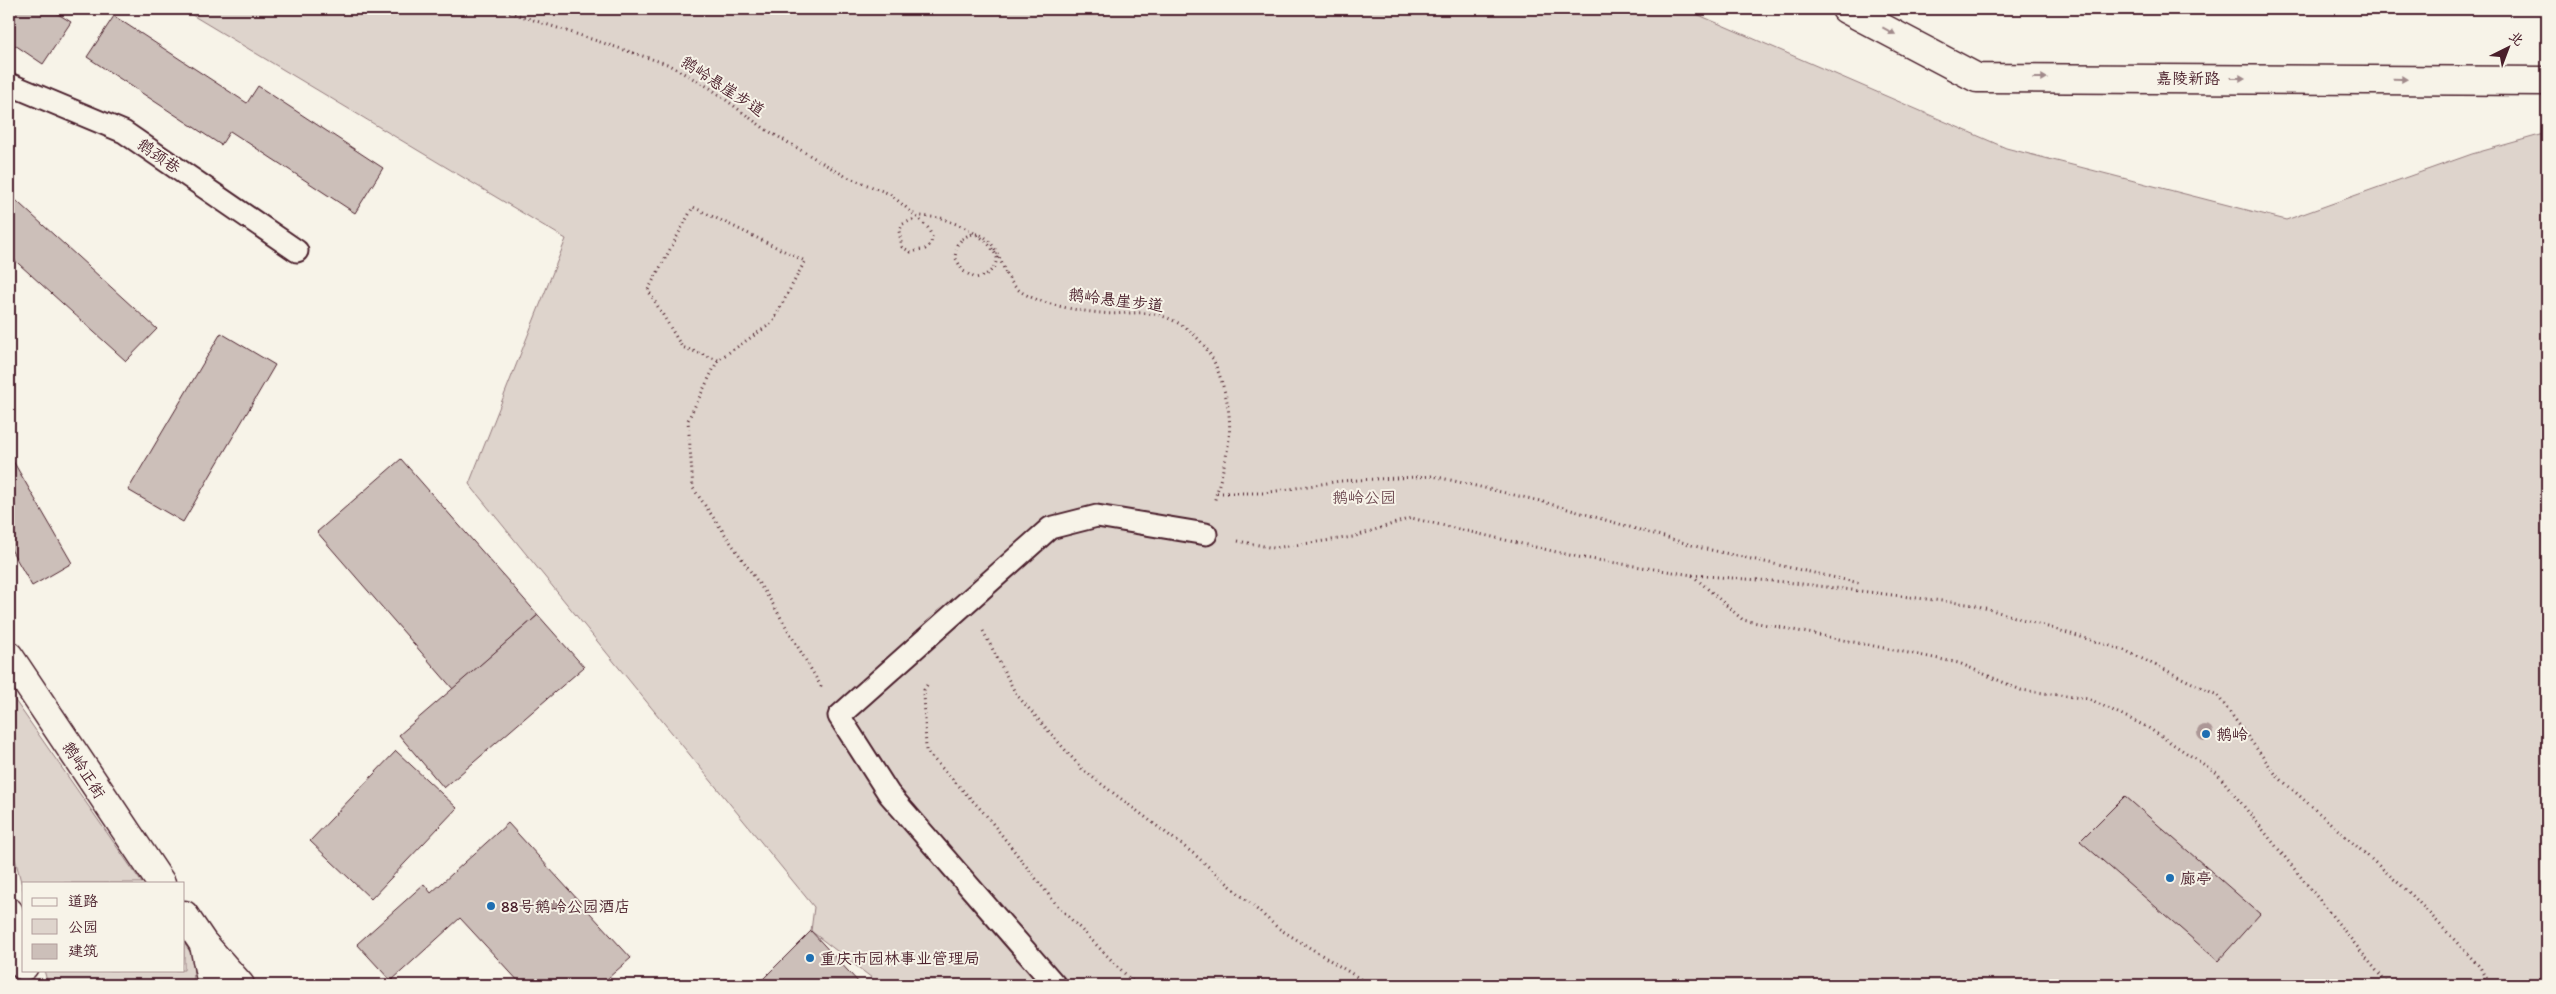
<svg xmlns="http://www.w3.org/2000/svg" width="2556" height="994" font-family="Itim,'LXGW WenKai TC',sans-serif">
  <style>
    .green { fill: #ded4cc; stroke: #947a7c }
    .building { fill: #ccbfb9; stroke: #4a1f2b }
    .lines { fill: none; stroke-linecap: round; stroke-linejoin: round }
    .service-casing { stroke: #4a1f2b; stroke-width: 25 }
    .minor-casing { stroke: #4a1f2b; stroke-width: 31 }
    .tertiary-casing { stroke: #4a1f2b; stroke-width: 31 }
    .path { stroke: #4a1f2b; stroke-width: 3; stroke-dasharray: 1 4; stroke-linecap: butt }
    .service { stroke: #f7f3e8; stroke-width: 21 }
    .minor { stroke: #f7f3e8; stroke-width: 28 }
    .tertiary { stroke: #f7f3e8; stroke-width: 28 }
    .path-bridge { stroke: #4a1f2b; stroke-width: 3; stroke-dasharray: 1 4; stroke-linecap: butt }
    .tree { fill: #ac9796 }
    .oneway { fill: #a0898a }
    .poi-dot { fill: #1f6fb2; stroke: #f7f3e8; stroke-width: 2 }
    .labels { text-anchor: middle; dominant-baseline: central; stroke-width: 4; stroke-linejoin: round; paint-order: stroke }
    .street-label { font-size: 16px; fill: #4a1f2b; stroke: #f7f3e8 }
    .park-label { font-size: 16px; fill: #6f4c53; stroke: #f7f3e8 }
    .poi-label { font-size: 16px; fill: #4a1f2b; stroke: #f7f3e8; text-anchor: start }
  </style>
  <rect width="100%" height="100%" fill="#f7f3e8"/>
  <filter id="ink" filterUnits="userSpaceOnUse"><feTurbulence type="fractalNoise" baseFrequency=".02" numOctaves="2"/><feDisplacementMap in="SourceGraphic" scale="10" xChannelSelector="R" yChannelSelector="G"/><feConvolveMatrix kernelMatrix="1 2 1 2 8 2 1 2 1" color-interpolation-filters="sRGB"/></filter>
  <g filter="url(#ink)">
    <g class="green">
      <path d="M182 9H1685L2006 148 2286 220 2472 154 2547 133V985H881L811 931 814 907 469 484 566 239Z"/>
      <path d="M9 692 142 883H24V893L9 836Z"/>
      <path d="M184 943 193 956 194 985H48L44 970H184Z"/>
    </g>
    <g class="building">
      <path d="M9 9H50L71 22 43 64 9 41Z"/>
      <path d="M114 16 247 103 258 86 383 168 355 213 230 131 221 145 87 57Z"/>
      <path d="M9 194 157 329 126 361 9 255Z"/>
      <path d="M221 333 275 365 183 522 128 490Z"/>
      <path d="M9 454 72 563 32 586 9 546Z"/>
      <path d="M401 459 538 615 453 689 317 532Z"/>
      <path d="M538 615 584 667 444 788 399 735Z"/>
      <path d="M396 751 457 808 371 899 310 841Z"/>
      <path d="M2125 796 2260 914 2218 961 2080 841Z"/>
      <path d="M508 823 631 958 600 985H522L460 918 391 981 357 944 424 884 431 893Z"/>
      <path d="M811 931 861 985H757Z"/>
    </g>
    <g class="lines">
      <g class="service-casing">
        <g id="service">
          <path d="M9 84 124 132 297 251"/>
          <path d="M1055 985 889 794 839 716 1050 528 1097 516 1206 534"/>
        </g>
      </g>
      <g class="minor-casing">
        <path id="minor" d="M1846 9 1977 78 2547 81"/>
      </g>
      <g class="tertiary-casing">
        <g id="tertiary">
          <path d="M9 656 161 883"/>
          <path d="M9 912 24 966"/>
          <path d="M184 915 203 943 240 985"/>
          <path d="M204 945 212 985"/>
        </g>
      </g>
      <g class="path">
        <path d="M500 9 667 64 710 88 765 129 845 176 890 194 916 216 928 228 932 236 931 244 925 249 911 252 902 247 899 231 903 224"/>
        <path d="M941 218C962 226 989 236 997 258 995 270 987 276 975 278L963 271 955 257 957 245 962 239"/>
        <path d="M1006 274C1010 280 1014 287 1020 291 1038 304 1079 311 1101 313 1116 315 1132 312 1147 313 1178 316 1204 338 1216 366 1239 425 1229 446 1214 503"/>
        <path d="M718 360 682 347 648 290 693 207 805 261 772 323 718 360 688 420 693 488 771 601 822 688"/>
        <path d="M1217 493H1264L1340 481 1433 476 1540 501 1702 548 1859 583"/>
        <path d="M1238 541 1274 548 1353 537 1411 518 1578 557 1692 575 1743 620 1959 663 2021 690 2089 699 2147 727 2217 773 2388 985"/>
        <path d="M1692 575 1786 582 1975 605 2124 650 2217 695 2277 776 2412 895 2480 967 2489 985"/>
        <path d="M983 631 1016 694 1083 770 1194 854 1278 928 1370 985"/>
        <path d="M927 685 924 690 926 751 986 815 1055 903 1136 985"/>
      </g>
      <use href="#service" class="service"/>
      <use href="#minor" class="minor"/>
      <use href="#tertiary" class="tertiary"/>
      <g class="path-bridge">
        <path d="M903 224 921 216 941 218"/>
        <path d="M962 239C987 221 999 256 1006 274"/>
      </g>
    </g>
    <circle class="tree" cx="2205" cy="733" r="8"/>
    <defs><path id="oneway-solid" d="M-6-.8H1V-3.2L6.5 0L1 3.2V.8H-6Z" transform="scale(1.25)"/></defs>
    <g class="oneway">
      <use href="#oneway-solid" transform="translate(1889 31) rotate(28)"/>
      <use href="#oneway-solid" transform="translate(2040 78)"/>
      <use href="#oneway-solid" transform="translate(2238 78)"/>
      <use href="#oneway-solid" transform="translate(2400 79) rotate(1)"/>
    </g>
  </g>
  <g class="poi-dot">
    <circle cx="2206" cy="734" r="5"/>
    <circle cx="2170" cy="878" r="5"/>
    <circle cx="491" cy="906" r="5"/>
    <circle cx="810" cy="958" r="5"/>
  </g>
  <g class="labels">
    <g class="street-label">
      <text x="2188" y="78">嘉陵新路</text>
      <text transform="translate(723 86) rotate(33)">鹅岭悬崖步道</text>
      <text transform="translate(159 156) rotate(35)">鹅颈巷</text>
      <text transform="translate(1116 300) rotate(7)">鹅岭悬崖步道</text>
      <text transform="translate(84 770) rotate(57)">鹅岭正街</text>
    </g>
    <g class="park-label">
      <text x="1364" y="497">鹅岭公园</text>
    </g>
    <g class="poi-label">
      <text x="2216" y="734">鹅岭</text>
      <text x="2180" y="878">廊亭</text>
      <text x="501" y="906">88号鹅岭公园酒店</text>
      <text x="820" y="958">重庆市园林事业管理局</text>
    </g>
  </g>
  <rect width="2556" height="994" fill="none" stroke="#f7f3e8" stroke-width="30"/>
  <rect x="15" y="15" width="2526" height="964" fill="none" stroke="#4a1f2b" stroke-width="2" filter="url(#ink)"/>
  <rect x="22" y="882" width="162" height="90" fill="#f7f3e8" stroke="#b29e9c"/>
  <rect x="32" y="898" width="25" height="8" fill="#f7f3e8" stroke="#b29e9c"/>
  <text x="68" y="906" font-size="15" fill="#4a1f2b">道路</text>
  <rect x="32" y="919" width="25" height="15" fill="#ded4cc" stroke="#b29e9c"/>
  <text x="68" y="932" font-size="15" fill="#4a1f2b">公园</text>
  <rect x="32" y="944" width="25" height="15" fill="#ccbfb9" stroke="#b29e9c"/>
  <text x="68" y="956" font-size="15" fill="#4a1f2b">建筑</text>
  <g transform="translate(2508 48) rotate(42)" stroke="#f7f3e8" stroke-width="4" paint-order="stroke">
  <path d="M0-4L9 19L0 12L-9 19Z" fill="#4a1f2b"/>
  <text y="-8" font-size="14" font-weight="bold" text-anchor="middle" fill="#4a1f2b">北</text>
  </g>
</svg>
